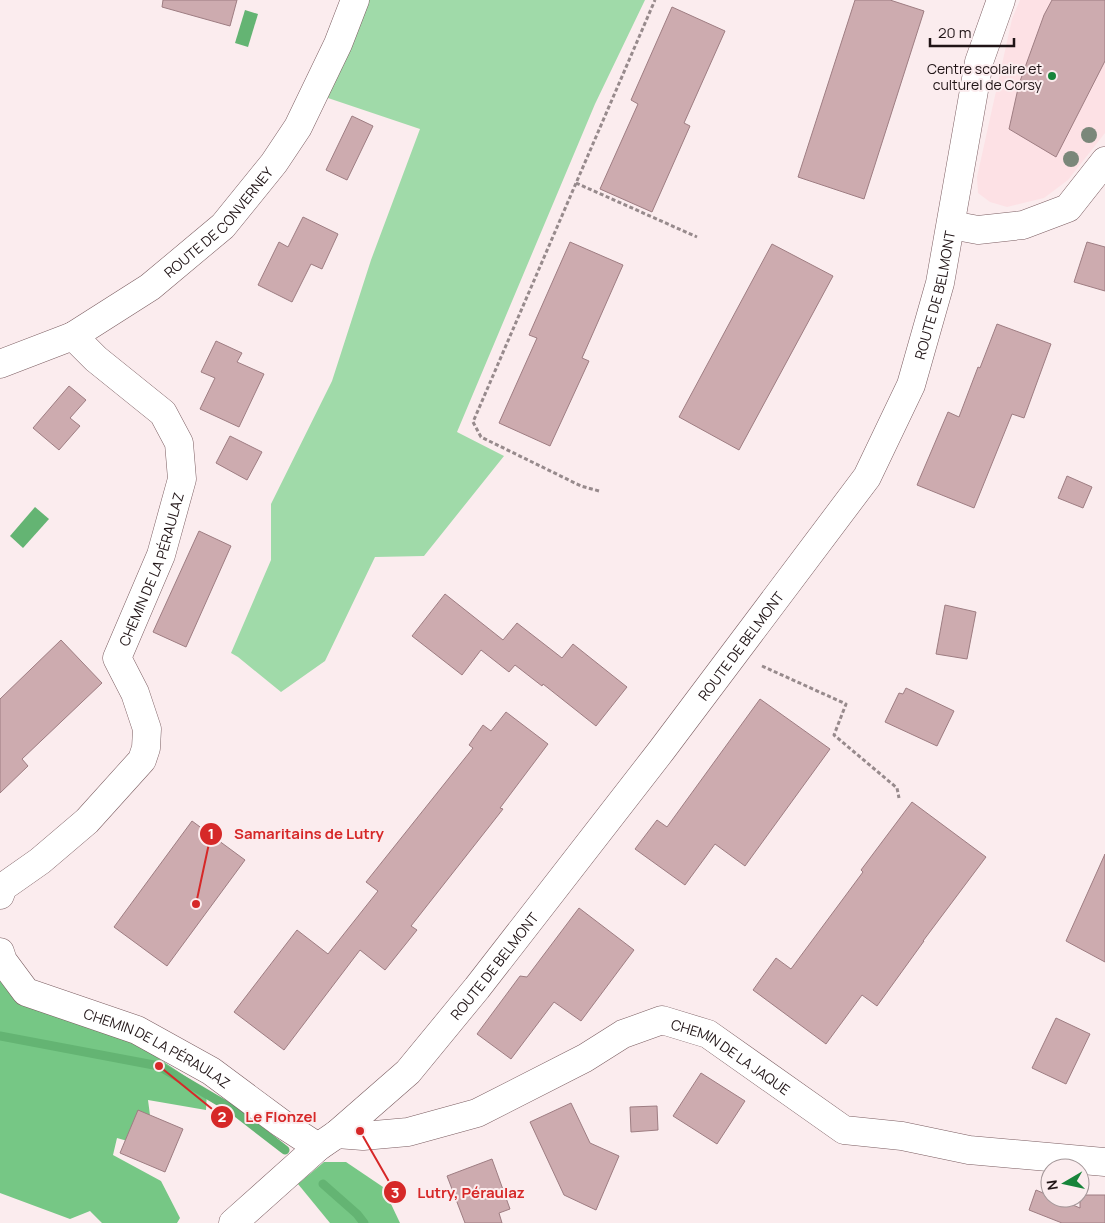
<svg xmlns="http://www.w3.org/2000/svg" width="1105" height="1223" font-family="Manrope,sans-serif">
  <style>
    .built { fill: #fde1e5 }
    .green { fill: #a0daa9 }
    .forest { fill: #76c785 }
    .water { fill: #64b473 }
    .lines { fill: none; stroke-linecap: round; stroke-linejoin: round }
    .stream { stroke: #64b473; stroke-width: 9 }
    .building { fill: #cdabaf; stroke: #9e7d82 }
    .street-casing { stroke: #7b5d61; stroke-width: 29 }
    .path { stroke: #978a8c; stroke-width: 3; stroke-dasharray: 4 2.5; stroke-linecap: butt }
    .street { stroke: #fff; stroke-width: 28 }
    .tree { fill: #7b877a }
    .poi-dot { fill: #17843a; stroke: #fbecee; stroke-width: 2 }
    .labels { text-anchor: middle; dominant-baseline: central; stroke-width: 4; stroke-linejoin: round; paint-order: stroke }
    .poi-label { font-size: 14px; fill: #201416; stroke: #fbecee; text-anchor: end }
    .street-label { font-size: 14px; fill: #201416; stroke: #fbecee }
    .leader { fill: none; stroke: #d62828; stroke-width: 2 }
    .callout-dot { fill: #d62828; stroke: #fbecee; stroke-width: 2 }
    .mark-label { font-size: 15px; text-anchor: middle; font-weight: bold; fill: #fff }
    .callout-label { font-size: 15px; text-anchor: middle; font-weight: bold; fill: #d62828; stroke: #fbecee; stroke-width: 4; stroke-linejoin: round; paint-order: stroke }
  </style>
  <rect width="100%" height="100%" fill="#fbecee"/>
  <path class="built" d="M1020 0H1105V133L1068 180 1044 198 1007 207 990 202 978 193 977 177 1012 19Z"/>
  <path class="green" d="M363 0H645L595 104 457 432 504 456 424 556 375 557 325 661 281 692 238 657 231 653 271 560V504L332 381 371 260 420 129 325 97Z"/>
  <g class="forest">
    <path d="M0 971 136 1043 207 1091 206 1110 148 1100 151 1123 138 1144 117 1138 113 1155 161 1181 180 1218 177 1223H102L90 1211 70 1219 0 1193Z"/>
    <path d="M324 1162H346L383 1187 400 1223H330L298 1184Z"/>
  </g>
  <g class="water">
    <path d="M245 10 258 14 248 47 235 43Z"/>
    <path d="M35 507 49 519 23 548 10 536Z"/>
  </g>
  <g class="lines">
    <g class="stream">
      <path d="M0 1036 159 1066 232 1109 285 1150"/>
      <path d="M323 1184 357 1214 364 1223"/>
    </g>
  </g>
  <g class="building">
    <path d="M163 0H237L230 26 162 7Z"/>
    <path d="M855 0H890L924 11 864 199 798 177Z"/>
    <path d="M1052 0H1105V61L1056 157 1009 129 1019 84 1044 15Z"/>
    <path d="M672 7 725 31 684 123 690 126 652 212 600 189 638 104 631 100Z"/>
    <path d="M352 116 373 126 347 180 326 170Z"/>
    <path d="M303 217 338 234 322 269 311 264 292 302 258 285 279 242 288 247Z"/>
    <path d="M570 242 623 265 582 358 589 361 550 446 499 423 537 338 529 335Z"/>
    <path d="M1087 242 1105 247V291L1074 282Z"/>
    <path d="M772 244 833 276 739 450 679 417Z"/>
    <path d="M997 324 1051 344 1024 418 1012 414 974 508 917 485 948 412 959 417 978 367 980 368Z"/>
    <path d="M216 341 242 353 237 362 264 374 239 427 200 409 215 378 201 372Z"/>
    <path d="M69 386 86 400 70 418 80 426 59 450 33 428Z"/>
    <path d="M230 436 262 452 247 480 216 463Z"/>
    <path d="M1067 476 1092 487 1083 508 1058 498Z"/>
    <path d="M199 531 231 546 186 647 153 632Z"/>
    <path d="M445 594 503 640 517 623 562 658 573 644 627 687 596 726 543 684 542 686 515 665 509 672 481 650 462 675 412 636Z"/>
    <path d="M945 605 976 612 967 659 936 654Z"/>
    <path d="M61 640 102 683 22 759 28 766 0 793V699Z"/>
    <path d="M906 688 954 711 937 746 885 722 899 693 903 694Z"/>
    <path d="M760 699 830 749 745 866 715 844 685 885 635 849 657 820 667 827Z"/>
    <path d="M506 712 548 744 500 808 503 809 411 926 417 930 385 970 360 950 284 1050 234 1012 297 930 328 954 378 891 366 882 473 748 469 745 483 725 491 731Z"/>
    <path d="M912 802 986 857 923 941H924L877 1006 862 995 826 1044 753 990 776 958 791 969 863 872 861 870Z"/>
    <path d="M192 821 245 860 167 966 114 927Z"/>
    <path d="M1105 854V962L1066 941Z"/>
    <path d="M579 908 634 950 581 1021 554 1002 511 1059 477 1034 520 976 527 977Z"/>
    <path d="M1056 1018 1090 1034 1066 1084 1032 1068Z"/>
    <path d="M701 1073 745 1101 717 1144 673 1116Z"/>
    <path d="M571 1103 590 1143 619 1156 596 1210 564 1195 530 1122Z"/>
    <path d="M657 1106 658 1130 631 1132 630 1107Z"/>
    <path d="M138 1110 183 1129 165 1172 120 1153Z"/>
    <path d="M492 1159 510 1209 499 1213 502 1223H465L447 1176Z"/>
    <path d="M1036 1190 1050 1196V1198H1056L1080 1208V1195H1105V1223H1062L1029 1210Z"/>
  </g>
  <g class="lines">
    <g class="street-casing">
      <g id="street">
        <path d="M951 225 978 230 1023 225 1068 208 1105 161"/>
        <path id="s1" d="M0 364 73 336 150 287 223 226 274 163 298 127 338 44 355 0"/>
        <path id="s2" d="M0 895 3 887 40 861 87 821 142 760 146 748 147 729 135 693 117 658 161 555 182 479 179 443 163 413 96 359 73 336"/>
        <path id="s3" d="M0 952 3 961 26 992 137 1030 211 1071 281 1123 318 1147"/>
        <path id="s4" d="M337 1134 363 1136 408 1132 477 1113 585 1058 623 1034 662 1020 708 1034 844 1130 902 1136 969 1150 1105 1162"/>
        <path id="s5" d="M233 1223 318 1147 337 1134 408 1072 477 988 661 751 867 477 911 385 940 283 979 62 1001 0"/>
      </g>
    </g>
    <g class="path">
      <path d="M576 183 697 237"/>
      <path d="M599 491 581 486 481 437 473 422 655 0"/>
      <path d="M762 666 846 704 834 735 897 788 899 798"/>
    </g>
    <use href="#street" class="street"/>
  </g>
  <g class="tree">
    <circle cx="1089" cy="135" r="8"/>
    <circle cx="1071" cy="159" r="8"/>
  </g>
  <circle class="poi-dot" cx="1052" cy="76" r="5"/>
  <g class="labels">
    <g class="poi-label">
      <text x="1042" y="68">Centre scolaire et<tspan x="1042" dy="16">culturel de Corsy</tspan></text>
    </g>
    <g class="street-label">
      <text stroke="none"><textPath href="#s1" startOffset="264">ROUTE DE CONVERNEY</textPath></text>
      <text stroke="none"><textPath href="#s5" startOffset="1178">ROUTE DE BELMONT</textPath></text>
      <text stroke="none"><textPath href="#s2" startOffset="402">CHEMIN DE LA PÉRAULAZ</textPath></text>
      <text stroke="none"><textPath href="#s5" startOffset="772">ROUTE DE BELMONT</textPath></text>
      <text stroke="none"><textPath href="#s5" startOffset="368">ROUTE DE BELMONT</textPath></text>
      <text stroke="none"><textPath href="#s3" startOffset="191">CHEMIN DE LA PÉRAULAZ</textPath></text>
      <text stroke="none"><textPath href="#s4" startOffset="429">CHEMIN DE LA JAQUE</textPath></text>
    </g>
  </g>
  <path class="leader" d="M196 904L211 834M159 1066L222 1117M360 1131L395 1192"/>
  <g class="callout-dot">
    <circle cx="196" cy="904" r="5"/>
    <circle cx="159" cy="1066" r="5"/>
    <circle cx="360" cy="1131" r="5"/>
    <circle cx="211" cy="834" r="12"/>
    <circle cx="222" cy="1117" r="12"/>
    <circle cx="395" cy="1192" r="12"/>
  </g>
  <g class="mark-label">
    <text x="211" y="839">1</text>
    <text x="222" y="1122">2</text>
    <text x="395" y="1198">3</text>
  </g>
  <g class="callout-label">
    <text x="309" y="839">Samaritains de Lutry</text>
    <text x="281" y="1122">Le Flonzel</text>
    <text x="471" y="1198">Lutry, Péraulaz</text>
  </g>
  <g transform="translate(1065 1183) rotate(261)"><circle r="24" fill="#fbecee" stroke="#a39698"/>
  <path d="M0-4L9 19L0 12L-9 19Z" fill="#17843a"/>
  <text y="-8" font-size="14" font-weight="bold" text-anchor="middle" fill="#201416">N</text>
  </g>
  <path d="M930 38v8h84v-8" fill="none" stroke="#201416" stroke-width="2.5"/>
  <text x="938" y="38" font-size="15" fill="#201416" stroke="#fbecee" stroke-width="4" paint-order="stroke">20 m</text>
</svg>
